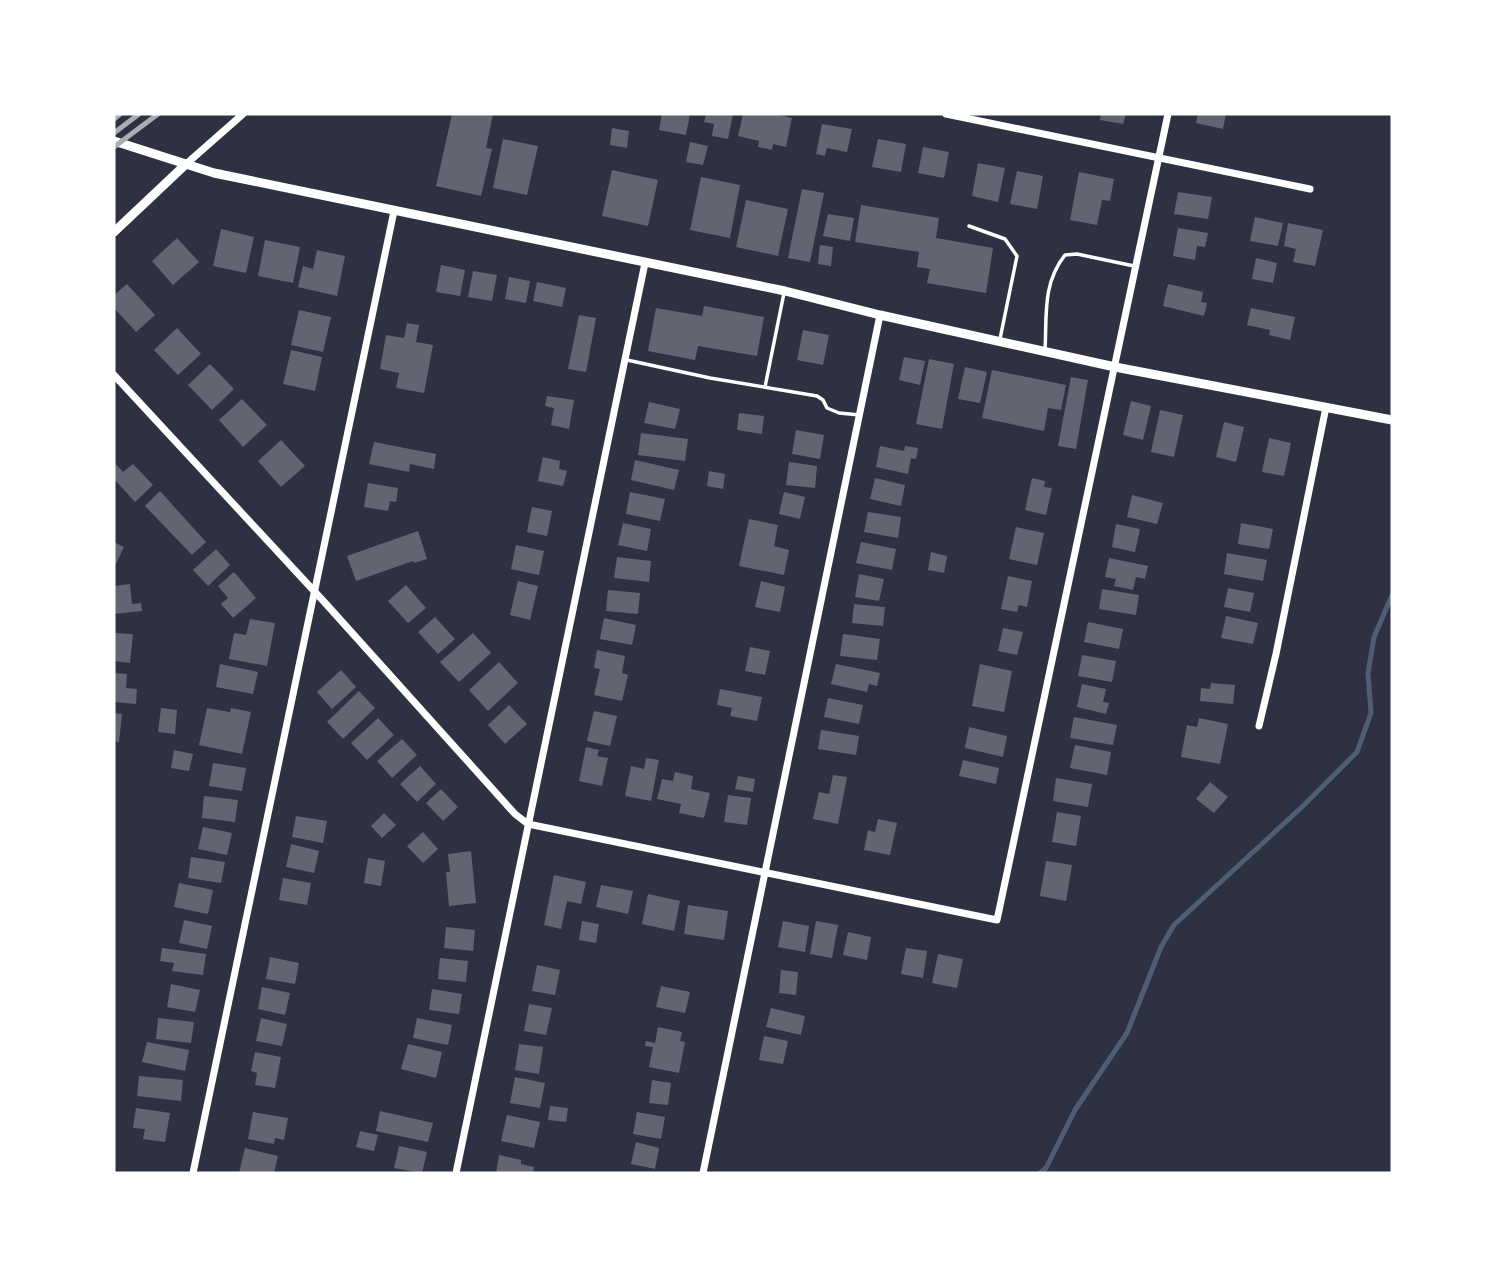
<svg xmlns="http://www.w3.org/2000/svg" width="1506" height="1287" font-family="'Archivo Narrow',sans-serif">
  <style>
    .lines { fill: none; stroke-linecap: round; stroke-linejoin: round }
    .stream { stroke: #4f5d75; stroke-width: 5 }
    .building { fill: #626471 }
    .service { stroke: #fff; stroke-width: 3.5 }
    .minor { stroke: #fff; stroke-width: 7 }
    .tertiary { stroke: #fff; stroke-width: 9 }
    .rail { stroke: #abadb3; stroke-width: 5 }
  </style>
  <rect width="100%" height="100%" fill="#2d3142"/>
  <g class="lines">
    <path class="stream" d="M1040 1173 1046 1168 1075 1110 1127 1033 1161 947 1174 925 1303 806 1357 752 1371 713 1368 673 1374 637 1392 595"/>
  </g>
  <g class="building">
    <path d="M452 114H493L486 148 492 149 481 196 436 186Z"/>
    <path d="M662 114H690L686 135 659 130Z"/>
    <path d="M706 114H733L728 139 712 136 714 124 704 122Z"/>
    <path d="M743 114H775L792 118 786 147 773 144 772 150 758 147 759 141 738 136Z"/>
    <path d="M1101 114H1126L1123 124 1100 120Z"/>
    <path d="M1198 114H1226L1223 129 1196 123Z"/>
    <path d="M822 124 852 129 847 152 827 148 825 156 816 154Z"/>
    <path d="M612 128 629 131 627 148 610 145Z"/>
    <path d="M503 139 538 146 527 195 493 188Z"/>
    <path d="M878 139 906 144 901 172 872 167Z"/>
    <path d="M690 142 708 146 703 165 686 162Z"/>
    <path d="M923 147 949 152 944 178 918 173Z"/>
    <path d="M978 163 1005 168 998 202 972 196Z"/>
    <path d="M612 170 658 180 648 226 602 216Z"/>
    <path d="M1017 171 1043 176 1037 209 1010 204Z"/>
    <path d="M1079 172 1114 179 1110 201 1102 200 1097 225 1070 220Z"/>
    <path d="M701 177 740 185 730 238 690 230Z"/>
    <path d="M802 189 824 193 810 262 788 258Z"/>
    <path d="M1178 192 1212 197 1208 219 1174 214Z"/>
    <path d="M746 200 788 209 778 256 736 247Z"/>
    <path d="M861 205 939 218 936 238 993 248 986 293 927 283 930 269 917 267 919 252 855 242Z"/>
    <path d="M828 214 854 218 850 241 823 236Z"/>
    <path d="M1255 217 1283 223 1278 246 1250 241Z"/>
    <path d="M1288 223 1323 230 1315 266 1293 262 1296 249 1284 246Z"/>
    <path d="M1178 228 1208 233 1205 247 1197 246 1195 260 1173 256Z"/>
    <path d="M221 229 254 237 246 273 213 266Z"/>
    <path d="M177 238 199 262 173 285 152 261Z"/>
    <path d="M265 240 300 247 293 283 258 276Z"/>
    <path d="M820 245 833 247 831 266 818 264Z"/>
    <path d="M317 250 345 256 337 296 298 287 303 266 313 269Z"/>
    <path d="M1256 258 1277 263 1273 283 1252 279Z"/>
    <path d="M441 265 465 270 460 296 436 292Z"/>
    <path d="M473 271 497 275 492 301 468 297Z"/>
    <path d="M509 277 530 281 526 303 505 299Z"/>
    <path d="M537 282 566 288 562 307 533 301Z"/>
    <path d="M127 284 155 315 136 332 114 308V295Z"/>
    <path d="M1168 284 1203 292 1201 302 1207 303 1204 316 1163 306Z"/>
    <path d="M704 306 764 317 757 356 698 346 695 360 648 351 656 308 702 316Z"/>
    <path d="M1251 308 1295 317 1290 340 1269 335 1270 330 1247 325Z"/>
    <path d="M299 310 331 317 323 352 291 345Z"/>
    <path d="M579 315 596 318 586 372 568 369Z"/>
    <path d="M407 323 419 325 416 342 433 345 424 393 396 388 399 373 380 369 386 335 404 338Z"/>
    <path d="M177 328 201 354 178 375 154 350Z"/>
    <path d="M803 330 829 335 823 365 797 360Z"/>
    <path d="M291 350 322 357 315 391 283 384Z"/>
    <path d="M904 357 925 361 920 385 899 380Z"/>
    <path d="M929 359 954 364 942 429 916 424Z"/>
    <path d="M210 364 234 389 212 410 188 385Z"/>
    <path d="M965 367 987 372 980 403 958 399Z"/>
    <path d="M992 370 1066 385 1061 410 1048 408 1044 431 982 418Z"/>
    <path d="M1071 377 1088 380 1076 449 1058 446Z"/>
    <path d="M547 396 574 400 569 429 551 425 554 408 545 406Z"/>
    <path d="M242 399 267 425 243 447 219 420Z"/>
    <path d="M1131 401 1151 406 1143 440 1123 435Z"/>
    <path d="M649 402 680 409 675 429 644 423Z"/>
    <path d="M1160 410 1183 415 1174 457 1151 452Z"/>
    <path d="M739 413 764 416 762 434 737 430Z"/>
    <path d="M1224 422 1244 427 1236 462 1216 457Z"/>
    <path d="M796 430 824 435 820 459 792 454Z"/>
    <path d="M641 433 688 439 685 461 638 455Z"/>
    <path d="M1269 438 1291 443 1284 476 1262 472Z"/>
    <path d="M281 440 305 466 281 487 258 461Z"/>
    <path d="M374 442 436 454 434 469 410 464 409 472 369 464Z"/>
    <path d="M880 446 904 451 905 446 918 448 916 459 911 458 908 474 876 467Z"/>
    <path d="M543 457 560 461 559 469 567 471 563 486 538 481Z"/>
    <path d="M635 460 679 470 674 490 631 480Z"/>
    <path d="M114 462 123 472 133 464 153 485 135 502 114 479Z"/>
    <path d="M789 462 817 466 815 488 786 485Z"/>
    <path d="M709 471 725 474 723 489 707 486Z"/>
    <path d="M875 478 905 485 901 506 870 499Z"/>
    <path d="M1032 478 1045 481 1044 487 1052 488 1046 515 1025 510Z"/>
    <path d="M368 483 398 488 396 502 390 501 388 511 364 507Z"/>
    <path d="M160 491 206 542 192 555 145 506Z"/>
    <path d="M630 492 665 499 660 521 626 514Z"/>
    <path d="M784 492 805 497 800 519 779 514Z"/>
    <path d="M1132 495 1163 503 1157 524 1127 517Z"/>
    <path d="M532 507 552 511 547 536 527 532Z"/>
    <path d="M868 512 901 517 898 538 864 532Z"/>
    <path d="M749 519 778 525 774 546 789 550 784 575 739 566Z"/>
    <path d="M623 523 651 529 647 551 618 545Z"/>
    <path d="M1241 523 1273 529 1269 549 1238 544Z"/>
    <path d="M1116 524 1140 529 1135 552 1112 547Z"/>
    <path d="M1016 527 1044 533 1037 565 1009 559Z"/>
    <path d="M418 531 427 559 414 563 413 561 356 581 347 556Z"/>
    <path d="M114 542 124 547 114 568Z"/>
    <path d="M861 542 896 549 892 570 856 563Z"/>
    <path d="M516 545 544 551 539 575 511 569Z"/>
    <path d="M216 549 230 565 208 586 193 570Z"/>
    <path d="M931 552 947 556 944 573 928 570Z"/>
    <path d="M1227 553 1267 560 1263 581 1224 574Z"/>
    <path d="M617 557 651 561 649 582 614 578Z"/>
    <path d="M1109 558 1148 566 1145 579 1136 577 1133 590 1114 586 1116 579 1105 577Z"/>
    <path d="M234 572 256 598 233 618 221 604 228 598 218 586Z"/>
    <path d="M859 574 884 579 879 601 855 597Z"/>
    <path d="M1008 576 1032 581 1027 607 1019 605 1017 612 1001 609Z"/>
    <path d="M518 581 538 586 530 620 510 615Z"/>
    <path d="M761 581 785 587 780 612 755 607Z"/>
    <path d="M130 584 132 604 141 603 142 611 114 614V586Z"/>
    <path d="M406 585 426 608 408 623 388 601Z"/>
    <path d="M1228 588 1254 593 1250 612 1224 607Z"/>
    <path d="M1102 589 1139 595 1136 615 1099 609Z"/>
    <path d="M608 590 640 593 638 614 606 611Z"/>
    <path d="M854 604 885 607 883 626 852 623Z"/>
    <path d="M1226 616 1258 623 1253 644 1221 638Z"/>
    <path d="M435 617 455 639 438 654 418 632Z"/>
    <path d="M604 618 636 625 632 645 600 639Z"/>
    <path d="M250 619 275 623 267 666 229 659 234 633 246 635Z"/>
    <path d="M1088 622 1123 629 1119 649 1084 642Z"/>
    <path d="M1003 628 1023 632 1017 655 998 651Z"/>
    <path d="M114 633 133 634 130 663 114 661Z"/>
    <path d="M473 633 491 653 459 682 440 662Z"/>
    <path d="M843 634 880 639 877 660 840 656Z"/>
    <path d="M750 647 770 651 765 675 745 671Z"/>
    <path d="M597 650 625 656 622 673 628 675 622 701 594 695 600 669 594 668Z"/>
    <path d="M1082 655 1116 661 1112 682 1078 676Z"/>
    <path d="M499 662 518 683 488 711 469 690Z"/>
    <path d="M220 664 258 672 253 694 216 687Z"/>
    <path d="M836 664 880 673 877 686 869 684 867 692 831 684Z"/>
    <path d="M980 664 1012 671 1004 712 972 706Z"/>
    <path d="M341 670 356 687 332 709 317 692Z"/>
    <path d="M114 673 127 674 126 688 137 689 136 704 114 702Z"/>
    <path d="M1211 683 1235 685 1233 704 1200 701 1201 688 1210 689Z"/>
    <path d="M1082 684 1106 689 1103 702 1109 703 1106 714 1077 707Z"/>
    <path d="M720 689 762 697 757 721 730 716 732 708 717 705Z"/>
    <path d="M359 691 375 708 343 739 327 722Z"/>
    <path d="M828 698 863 705 859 724 824 717Z"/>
    <path d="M509 705 527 724 505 744 488 725Z"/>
    <path d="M161 708 177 710 175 734 158 732Z"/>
    <path d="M207 708 230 712 231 708 251 712 242 754 199 745Z"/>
    <path d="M594 711 617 716 610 746 587 741Z"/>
    <path d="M114 713 122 714 119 742 114 741Z"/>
    <path d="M1074 717 1117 725 1113 745 1070 738Z"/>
    <path d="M378 718 394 735 367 760 351 743Z"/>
    <path d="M1199 718 1228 724 1220 764 1181 757 1187 725 1197 727Z"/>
    <path d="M969 727 1007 736 1003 757 965 748Z"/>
    <path d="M821 730 859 736 856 755 818 749Z"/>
    <path d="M402 739 417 755 392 778 377 761Z"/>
    <path d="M1075 745 1111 752 1107 775 1070 768Z"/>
    <path d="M586 747 599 750 597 756 608 758 602 786 579 781Z"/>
    <path d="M174 750 193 754 189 771 171 768Z"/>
    <path d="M646 758 659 760 651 801 625 796 631 766 644 769Z"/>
    <path d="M963 760 999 768 996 784 959 776Z"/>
    <path d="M213 763 246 768 242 791 209 786Z"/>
    <path d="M420 766 436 784 417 802 400 784Z"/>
    <path d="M675 772 693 776 691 789 710 793 704 818 679 813 681 804 657 799 662 779 673 781Z"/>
    <path d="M833 775 847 777 838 824 813 819 819 792 829 794Z"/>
    <path d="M738 776 755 779 753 792 735 789Z"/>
    <path d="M1056 778 1092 784 1088 807 1053 801Z"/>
    <path d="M1210 782 1228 797 1214 813 1196 799Z"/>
    <path d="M441 789 458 807 443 821 426 803Z"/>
    <path d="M728 795 751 798 747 825 724 822Z"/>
    <path d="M204 796 238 800 235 822 202 818Z"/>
    <path d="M1057 812 1081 816 1076 846 1052 842Z"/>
    <path d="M384 813 396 825 382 838 371 826Z"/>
    <path d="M296 816 327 821 323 843 292 837Z"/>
    <path d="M878 819 897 823 890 855 864 850 868 830 875 832Z"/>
    <path d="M203 827 232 833 227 855 198 849Z"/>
    <path d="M423 832 438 849 423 863 407 846Z"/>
    <path d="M291 844 319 851 314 873 286 867Z"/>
    <path d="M471 851 476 903 449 906 446 872H450L448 854Z"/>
    <path d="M191 857 225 862 221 883 188 878Z"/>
    <path d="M368 858 385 861 381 886 364 883Z"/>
    <path d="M1046 861 1072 865 1066 901 1040 896Z"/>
    <path d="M554 875 586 882 581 904 567 901 561 929 544 925Z"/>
    <path d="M283 878 311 883 307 905 279 900Z"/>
    <path d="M179 883 213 890 208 914 174 907Z"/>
    <path d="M601 885 633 891 628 914 596 907Z"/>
    <path d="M648 894 680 901 674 931 642 924Z"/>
    <path d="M688 905 728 911 724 940 684 934Z"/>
    <path d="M184 920 212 926 207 949 179 943Z"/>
    <path d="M582 921 599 924 596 943 579 940Z"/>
    <path d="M783 921 809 926 805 952 778 947Z"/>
    <path d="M816 921 838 925 832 958 810 954Z"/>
    <path d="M446 927 475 930 473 951 444 948Z"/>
    <path d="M848 932 871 937 867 960 843 955Z"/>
    <path d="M162 948 206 954 203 975 172 971 174 963 160 961Z"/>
    <path d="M906 948 927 951 923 978 901 974Z"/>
    <path d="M938 954 963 959 957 988 932 983Z"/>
    <path d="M270 957 299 963 295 984 266 979Z"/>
    <path d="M440 958 468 961 466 982 438 979Z"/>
    <path d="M537 965 560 970 555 995 532 991Z"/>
    <path d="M781 970 798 972 796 995 779 993Z"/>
    <path d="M171 984 200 990 195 1012 167 1007Z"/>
    <path d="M661 986 690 992 685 1013 656 1007Z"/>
    <path d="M262 987 290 993 285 1015 258 1009Z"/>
    <path d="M432 989 462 994 459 1014 429 1010Z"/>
    <path d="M529 1004 552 1008 546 1035 524 1031Z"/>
    <path d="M771 1008 805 1016 801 1035 766 1027Z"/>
    <path d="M158 1018 194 1022 191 1043 156 1039Z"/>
    <path d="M261 1018 287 1024 282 1046 256 1041Z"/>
    <path d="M417 1018 452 1025 448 1045 413 1038Z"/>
    <path d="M658 1027 682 1032 680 1041 685 1042 679 1073 649 1067 653 1047 645 1046 646 1041 655 1043Z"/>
    <path d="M764 1036 788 1041 783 1064 759 1060Z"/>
    <path d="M147 1042 189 1050 185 1071 142 1062Z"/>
    <path d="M408 1044 442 1052 436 1078 401 1069Z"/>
    <path d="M519 1044 543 1047 539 1074 515 1070Z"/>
    <path d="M255 1052 281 1057 275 1088 255 1085 257 1073 251 1071Z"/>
    <path d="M139 1076 183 1080 181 1101 137 1096Z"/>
    <path d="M515 1077 545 1083 540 1108 510 1103Z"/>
    <path d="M652 1080 671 1083 668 1105 649 1103Z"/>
    <path d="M550 1106 568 1108 566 1122 548 1120Z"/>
    <path d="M136 1108 170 1113 165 1142 143 1139 145 1129 133 1128Z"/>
    <path d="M380 1111 433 1123 428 1142 376 1131Z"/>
    <path d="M253 1112 288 1118 284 1140 275 1138 274 1144 248 1139Z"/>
    <path d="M637 1112 665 1117 661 1139 633 1134Z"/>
    <path d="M507 1115 540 1122 534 1148 501 1141Z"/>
    <path d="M360 1131 378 1135 374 1151 356 1147Z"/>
    <path d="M636 1142 659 1148 655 1169 631 1164Z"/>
    <path d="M399 1146 427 1152 422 1173 394 1168Z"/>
    <path d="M245 1148 278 1156 274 1173H239Z"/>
    <path d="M499 1155 521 1160V1164L534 1167 533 1173H496Z"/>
  </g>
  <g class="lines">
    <g class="service">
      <path d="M969 226 1005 239 1017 256 1000 339"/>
      <path d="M1045 350C1047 316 1042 284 1065 255L1077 254 1134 266"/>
      <path d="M627 360 710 378 817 396 823 400 827 408 839 413 860 415"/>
      <path d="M765 387 784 293"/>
    </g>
    <g class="minor">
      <path d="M946 114 1310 189"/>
      <path d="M185 165 243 114"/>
      <path d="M114 375 327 605 515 814 528 824 997 920 1168 114"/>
      <path d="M1259 726 1276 654 1326 407"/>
      <path d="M193 1173 394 211"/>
      <path d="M456 1173 645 263"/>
      <path d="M703 1173 880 315"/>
    </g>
    <g class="tertiary">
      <path d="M114 141 214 173 785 291 880 315 1115 367 1392 420"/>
      <path d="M114 232 185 165"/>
    </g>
    <g class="rail">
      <path d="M114 119 120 114"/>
      <path d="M114 133 139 114"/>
      <path d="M114 147 158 114"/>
    </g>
  </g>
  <rect width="1506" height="1287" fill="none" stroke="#ffffff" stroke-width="231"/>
</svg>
